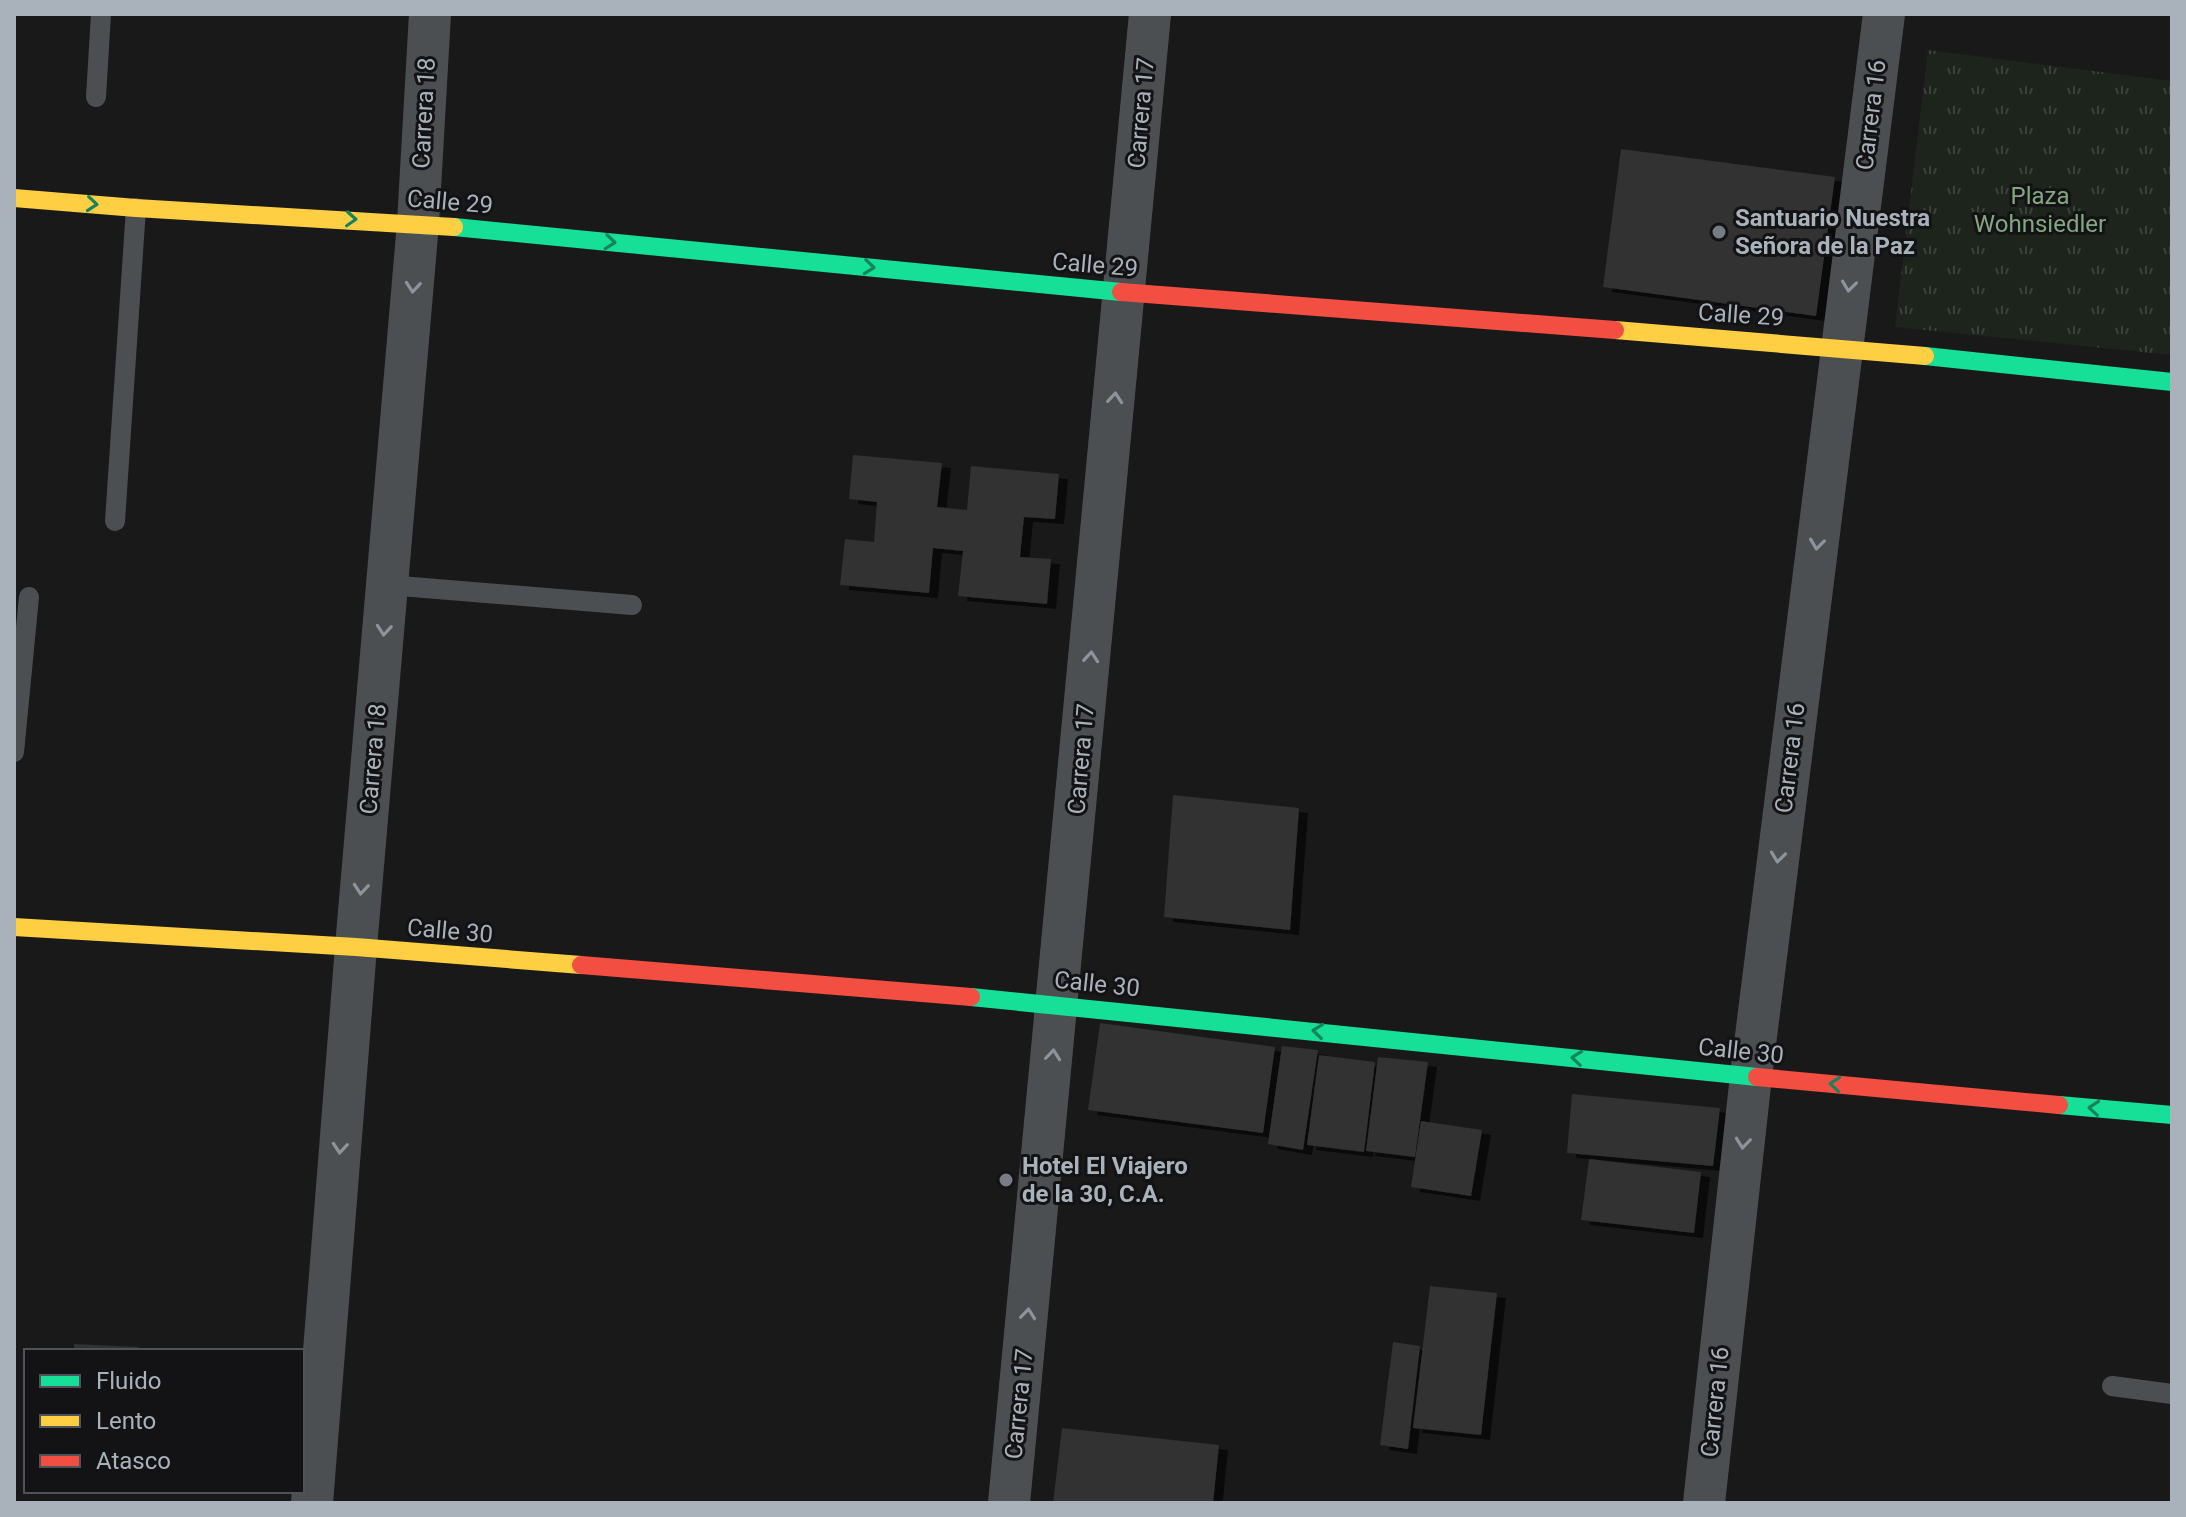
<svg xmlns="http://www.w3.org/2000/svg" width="2186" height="1517" font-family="Roboto,sans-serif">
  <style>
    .grass { fill: url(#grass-tufts) }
    .building { fill: #313131; filter: url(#shadow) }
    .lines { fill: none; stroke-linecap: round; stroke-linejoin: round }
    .lane { stroke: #4c4f52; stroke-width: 20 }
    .street { stroke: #4c4f52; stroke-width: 42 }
    .fast { stroke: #16e098; stroke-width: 18 }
    .slow { stroke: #ffcf43; stroke-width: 18 }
    .jam { stroke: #f24e42; stroke-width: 18 }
    .oneway { stroke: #15845d }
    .oneway2 { stroke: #8d949c }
    .poi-dot { fill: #777c82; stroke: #131315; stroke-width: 3 }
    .labels { text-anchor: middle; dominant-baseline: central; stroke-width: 6; stroke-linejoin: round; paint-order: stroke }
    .street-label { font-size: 24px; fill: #a9b2bb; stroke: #131315 }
    .park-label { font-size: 24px; fill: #84a77f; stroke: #131315 }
    .poi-label { font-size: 24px; font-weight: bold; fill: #a9b2bb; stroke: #131315; text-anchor: start }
  </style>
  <defs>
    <pattern id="grass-tufts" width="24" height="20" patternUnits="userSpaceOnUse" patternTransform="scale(2)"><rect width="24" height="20" fill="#1d241c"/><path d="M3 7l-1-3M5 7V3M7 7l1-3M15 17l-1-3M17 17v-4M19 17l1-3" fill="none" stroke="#3b413b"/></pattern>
    <filter id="shadow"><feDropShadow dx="9" dy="5" stdDeviation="0" flood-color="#0009"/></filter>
  </defs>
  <rect width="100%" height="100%" fill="#191919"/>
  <path class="grass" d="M1928 50 2172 81V355L1895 327Z"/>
  <g class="building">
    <path d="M1621 149 1835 177 1816 316 1603 287Z"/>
    <path d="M853 455 942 463 937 507 967 510 971 466 1059 474 1055 519 1024 517 1020 557 1051 559 1047 604 958 596 963 551 933 548 929 593 840 585 845 539 874 542 877 502 849 499Z"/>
    <path d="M1173 795 1299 808 1290 930 1164 917Z"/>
    <path d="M1100 1023 1275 1047 1263 1133 1088 1110Z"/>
    <path d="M1282 1046 1318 1050 1303 1150 1268 1144Z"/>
    <path d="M1319 1055 1375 1062 1364 1152 1307 1145Z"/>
    <path d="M1378 1057 1428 1062 1415 1157 1366 1151Z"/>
    <path d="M1572 1094 1720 1108 1713 1166 1567 1153Z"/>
    <path d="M1421 1121 1482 1130 1471 1196 1411 1187Z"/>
    <path d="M1589 1159 1701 1172 1694 1233 1581 1220Z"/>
    <path d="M1430 1286 1497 1293 1481 1435 1413 1428Z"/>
    <path d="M1393 1342 1420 1346 1408 1449 1380 1445Z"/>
    <path d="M74 1344 139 1347V1351H74Z"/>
    <path d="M1062 1428 1219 1445 1213 1503H1053Z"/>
  </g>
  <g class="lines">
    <g class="lane">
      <path d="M96 97 101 14"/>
      <path d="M115 521 136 208"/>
      <path d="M388 585 632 605"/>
      <path d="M14 752 29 597"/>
      <path d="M2112 1386 2172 1394"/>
    </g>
    <g class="street">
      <path d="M312 1503 356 947 418 223 430 14"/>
      <path d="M1009 1503 1150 14"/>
      <path d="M1704 1503 1751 1076 1884 14"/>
    </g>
    <g class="fast">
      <path d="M454 227 1121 292"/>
      <path d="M1925 356 2172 382"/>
      <path d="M971 997 1757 1077"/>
      <path d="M2059 1105 2172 1115"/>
    </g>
    <g class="slow">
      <path d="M14 198 136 208 454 227"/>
      <path d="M1615 330 1925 356"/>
      <path d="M14 927 356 947 581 965"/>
    </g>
    <g class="jam">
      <path d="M1121 292 1615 330"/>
      <path d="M581 965 971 997"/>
      <path d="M1757 1077 2059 1105"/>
    </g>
  </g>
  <defs><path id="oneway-chevron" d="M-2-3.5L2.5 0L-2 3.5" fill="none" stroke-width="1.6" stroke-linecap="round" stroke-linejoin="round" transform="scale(2)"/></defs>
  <g class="oneway">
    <use href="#oneway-chevron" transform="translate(92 204) rotate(5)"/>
    <use href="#oneway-chevron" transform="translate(351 219) rotate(3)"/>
    <use href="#oneway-chevron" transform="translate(610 242) rotate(6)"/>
    <use href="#oneway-chevron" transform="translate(869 267) rotate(6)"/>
    <use href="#oneway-chevron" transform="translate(1318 1031) rotate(-174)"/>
    <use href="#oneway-chevron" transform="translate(1577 1058) rotate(-174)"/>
    <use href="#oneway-chevron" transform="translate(1835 1084) rotate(-175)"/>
    <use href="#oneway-chevron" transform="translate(2094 1108) rotate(-175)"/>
  </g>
  <g class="oneway2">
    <use href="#oneway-chevron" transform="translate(1849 286) rotate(97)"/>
    <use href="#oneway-chevron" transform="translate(413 287) rotate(95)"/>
    <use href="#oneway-chevron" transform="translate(1115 398) rotate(-85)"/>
    <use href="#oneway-chevron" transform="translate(1817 544) rotate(97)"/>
    <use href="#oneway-chevron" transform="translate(384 630) rotate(95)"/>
    <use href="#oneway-chevron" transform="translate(1091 657) rotate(-85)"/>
    <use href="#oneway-chevron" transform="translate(1778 857) rotate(97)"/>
    <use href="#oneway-chevron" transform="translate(361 889) rotate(95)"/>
    <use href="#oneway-chevron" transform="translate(1053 1055) rotate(-84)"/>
    <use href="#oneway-chevron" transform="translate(1743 1143) rotate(96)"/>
    <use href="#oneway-chevron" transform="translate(340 1148) rotate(95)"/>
    <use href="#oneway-chevron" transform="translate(1028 1314) rotate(-84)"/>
  </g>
  <g class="poi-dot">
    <circle cx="1719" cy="232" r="8"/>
    <circle cx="1006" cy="1180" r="8"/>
  </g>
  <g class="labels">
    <g class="street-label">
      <text transform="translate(424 113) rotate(-87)">Carrera 18</text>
      <text transform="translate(1141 113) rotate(-85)">Carrera 17</text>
      <text transform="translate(1871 115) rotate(-83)">Carrera 16</text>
      <text transform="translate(450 202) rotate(5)">Calle 29</text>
      <text transform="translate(1095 265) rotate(5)">Calle 29</text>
      <text transform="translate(1741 315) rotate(4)">Calle 29</text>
      <text transform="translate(1790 758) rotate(-83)">Carrera 16</text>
      <text transform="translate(373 759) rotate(-85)">Carrera 18</text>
      <text transform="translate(1081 759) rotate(-85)">Carrera 17</text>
      <text transform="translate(450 931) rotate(5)">Calle 30</text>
      <text transform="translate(1097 984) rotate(6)">Calle 30</text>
      <text transform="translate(1741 1051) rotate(6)">Calle 30</text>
      <text transform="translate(1715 1402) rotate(-84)">Carrera 16</text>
      <text transform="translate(1019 1404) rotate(-84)">Carrera 17</text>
    </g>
    <g class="park-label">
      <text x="2040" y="196">Plaza<tspan x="2040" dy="28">Wohnsiedler</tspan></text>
    </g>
    <g class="poi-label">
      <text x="1735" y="218">Santuario Nuestra<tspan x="1735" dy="28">Señora de la Paz</tspan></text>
      <text x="1022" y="1166">Hotel El Viajero<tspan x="1022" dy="28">de la 30, C.A.</tspan></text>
    </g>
  </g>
  <rect width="2186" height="1517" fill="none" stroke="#a9b2bb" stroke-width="32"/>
  <rect x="24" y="1349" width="280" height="144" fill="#131315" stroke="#4f5357" stroke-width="2"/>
  <rect x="40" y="1375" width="40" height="12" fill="#16e098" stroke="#4f5357" stroke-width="2"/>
  <text x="96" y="1389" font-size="24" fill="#a9b2bb">Fluido</text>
  <rect x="40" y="1415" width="40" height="12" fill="#ffcf43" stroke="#4f5357" stroke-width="2"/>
  <text x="96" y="1429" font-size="24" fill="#a9b2bb">Lento</text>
  <rect x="40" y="1455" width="40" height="12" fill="#f24e42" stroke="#4f5357" stroke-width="2"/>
  <text x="96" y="1469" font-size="24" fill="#a9b2bb">Atasco</text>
</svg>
